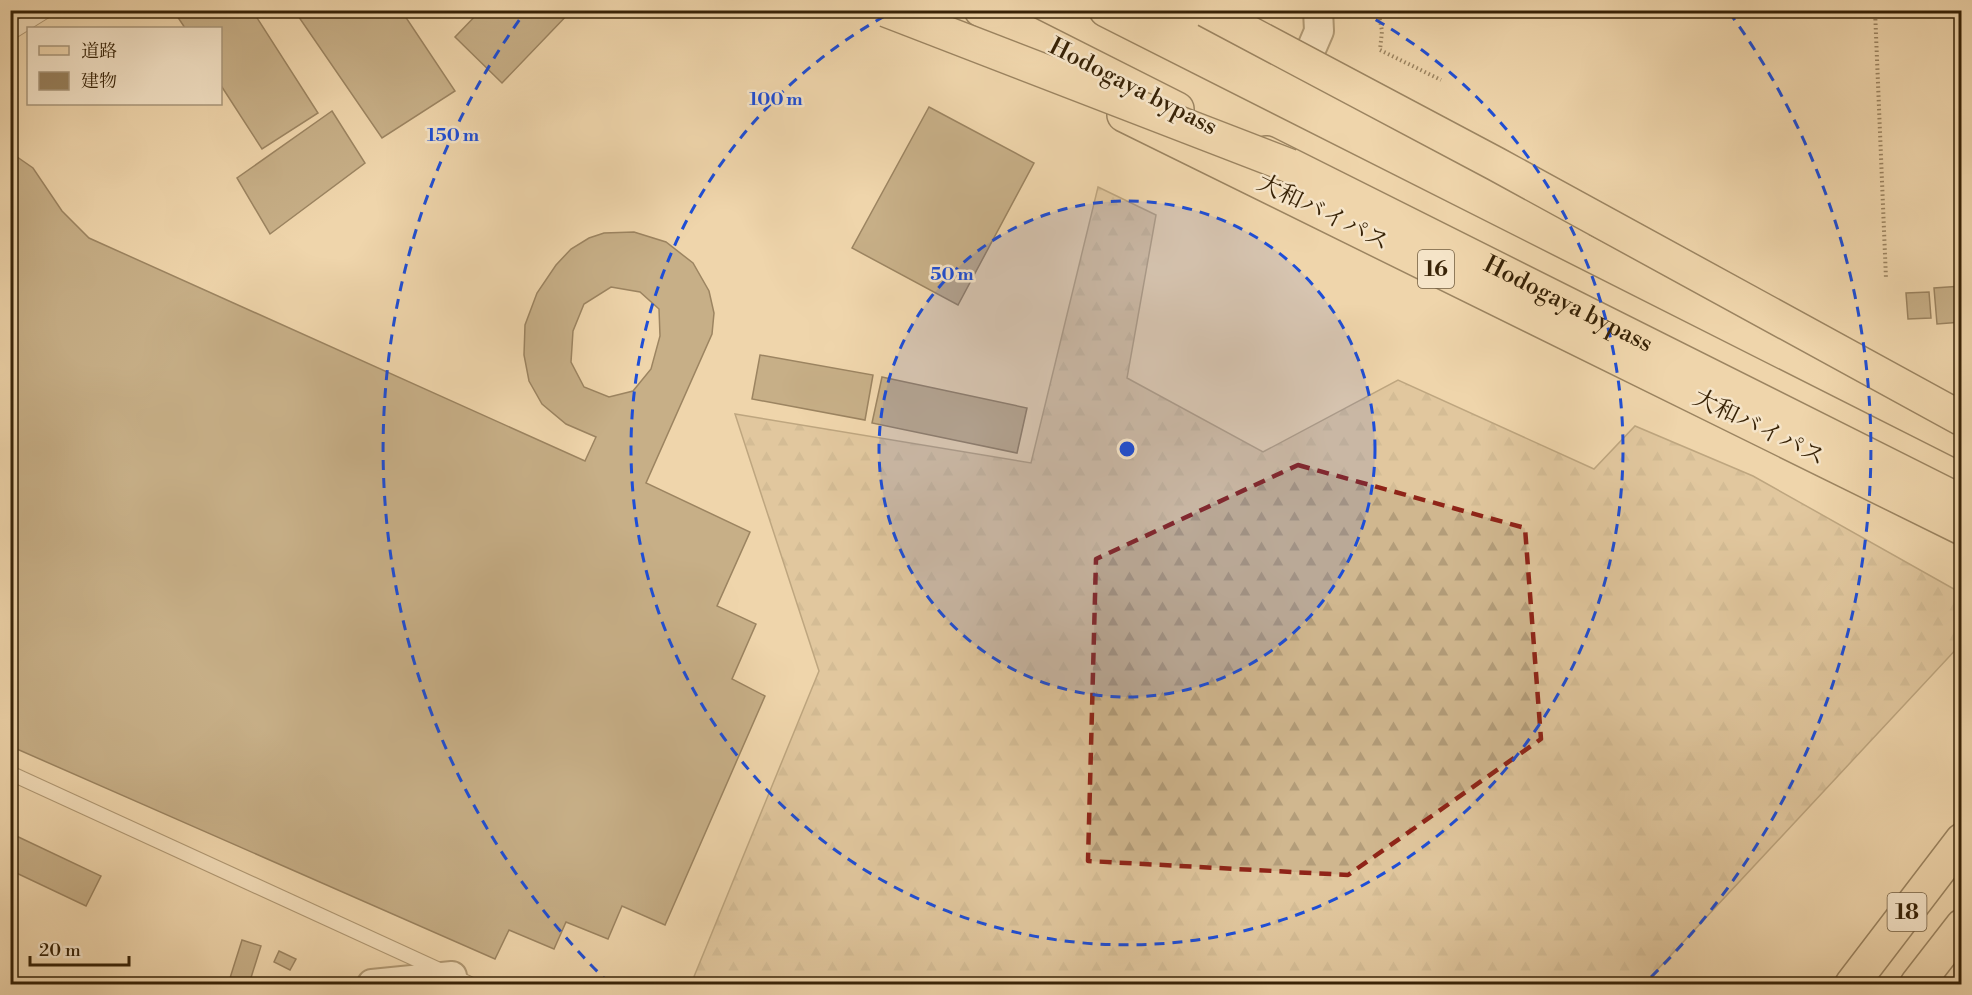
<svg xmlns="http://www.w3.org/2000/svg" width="1972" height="995" font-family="'Libre Bodoni','Noto Serif JP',serif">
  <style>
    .forest { fill: url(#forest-firs); stroke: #846d4b; stroke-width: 1.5 }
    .building { fill: #97805c; stroke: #382307; stroke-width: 1.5; fill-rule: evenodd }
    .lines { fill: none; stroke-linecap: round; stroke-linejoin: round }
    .service-casing { stroke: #665030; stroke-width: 16 }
    .minor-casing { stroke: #665030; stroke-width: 32 }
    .primary-casing { stroke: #382307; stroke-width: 36 }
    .trunk-casing { stroke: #382307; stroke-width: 36 }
    .motorway-casing { stroke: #382307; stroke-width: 36 }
    .path { stroke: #382307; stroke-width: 4; stroke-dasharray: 1.5 3; stroke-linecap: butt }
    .service { stroke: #f5e4c8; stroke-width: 14 }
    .minor { stroke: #f5e4c8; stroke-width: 28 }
    .primary { stroke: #efd5ab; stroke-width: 33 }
    .trunk { stroke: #efd5ab; stroke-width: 33 }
    .motorway { stroke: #efd5ab; stroke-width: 33 }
    .motorway-bridge-casing { stroke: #382307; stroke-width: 36; stroke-linecap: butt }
    .motorway-bridge { stroke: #efd5ab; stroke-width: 33 }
    .marked { fill: none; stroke: #8f2418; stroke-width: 4.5; stroke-dasharray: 12 8; stroke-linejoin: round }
    .ring { fill: none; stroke: #1d4ed8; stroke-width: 3; stroke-dasharray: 10 8 }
    .labels { text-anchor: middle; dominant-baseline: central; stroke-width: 5; stroke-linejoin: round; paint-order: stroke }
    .shield { fill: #f5e4c8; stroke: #715d41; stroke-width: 1.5 }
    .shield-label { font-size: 22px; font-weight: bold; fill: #382307 }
    .street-label { font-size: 24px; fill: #382307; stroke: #f5e4c8 }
    .centre { fill: #1d4ed8; stroke: #f5e4c8; stroke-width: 3 }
    .ring-label { font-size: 18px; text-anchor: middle; font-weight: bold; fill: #1d4ed8; stroke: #f5e4c8; stroke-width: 5; stroke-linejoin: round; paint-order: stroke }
  </style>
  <defs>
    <pattern id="forest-firs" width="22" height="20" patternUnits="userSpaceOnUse" patternTransform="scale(1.5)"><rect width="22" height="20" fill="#d0b78f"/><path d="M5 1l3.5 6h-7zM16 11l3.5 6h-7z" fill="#b39d7a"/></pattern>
  </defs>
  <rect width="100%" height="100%" fill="#efd5ab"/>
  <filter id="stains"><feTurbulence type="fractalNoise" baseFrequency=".00333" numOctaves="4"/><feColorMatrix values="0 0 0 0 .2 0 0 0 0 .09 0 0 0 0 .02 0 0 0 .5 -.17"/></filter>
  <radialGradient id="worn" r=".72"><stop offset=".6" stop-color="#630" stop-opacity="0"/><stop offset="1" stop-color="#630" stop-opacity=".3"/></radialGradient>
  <path class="forest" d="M1098 187 1156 215 1127 378 1263 452 1398 380 1594 469 1635 426 1753 476 1961 593V644L1644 984H691L819 671 735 414 1031 463Z"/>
  <g class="building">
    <path d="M173 10H252L318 113 262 149 220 84V28H185Z"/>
    <path d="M294 10H401L455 91 382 138Z"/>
    <path d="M481 10H572L502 83 455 37Z"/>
    <path d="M929 107 1034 163 958 305 852 248Z"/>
    <path d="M332 111 365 163 270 234 237 178Z"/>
    <path d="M10 152 33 168 62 211 89 238 585 461 596 437 566 424 542 404 529 381 524 355 525 325 537 293 556 265 571 249 589 238 604 233 634 232 666 242 693 263 709 291 714 313 712 334 646 483 750 532 717 606 756 624 732 679 765 696 665 925 622 906 608 939 566 922 554 949 509 930 495 959 10 746ZM611 287 640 292 659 309 660 336 651 369 633 391 609 397 584 387 571 362 573 331 584 304Z"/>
    <path d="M1962 286V322L1937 324 1934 288Z"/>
    <path d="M1929 292 1931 318 1908 319 1906 293Z"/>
    <path d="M760 355 873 375 865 420 752 399Z"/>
    <path d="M882 377 1027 408 1017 453 872 423Z"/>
    <path d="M10 833 101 876 86 906 10 870Z"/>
    <path d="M242 940 261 946 249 984 230 978Z"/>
    <path d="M279 951 296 959 290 970 274 962Z"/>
  </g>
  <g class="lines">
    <g class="service-casing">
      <g id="service">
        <path d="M10 33 47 10"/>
        <path d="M10 773 470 984"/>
      </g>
    </g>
    <g class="minor-casing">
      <g id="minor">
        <path d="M1297 82 1319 31 1318 10"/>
        <path d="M372 984 452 976"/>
      </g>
    </g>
    <g class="primary-casing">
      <g id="primary">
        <path d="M1852 984 1962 840"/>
        <path d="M1917 984 1962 926"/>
      </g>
    </g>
    <g class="trunk-casing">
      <g id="trunk">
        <path d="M1148 10 1576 224"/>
        <path d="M1124 115 1962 528"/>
      </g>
    </g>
    <g class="motorway-casing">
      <g id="motorway">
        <path d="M981 10 1177 109"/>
        <path d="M1106 10 1962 442"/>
        <path id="s1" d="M1266 153 1962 502"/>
      </g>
    </g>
    <g class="path">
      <path d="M1378 10 1382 31 1380 50 1441 80"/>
      <path d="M1875 10 1886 279"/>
    </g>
    <use href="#service" class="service"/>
    <use href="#minor" class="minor"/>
    <use href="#primary" class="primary"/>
    <use href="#trunk" class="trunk"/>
    <use href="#motorway" class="motorway"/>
    <g class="motorway-bridge-casing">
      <g id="motorway-bridge">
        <path d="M886 10 1290 166"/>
        <path d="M1206 10 1496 164 1962 419"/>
      </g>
    </g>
    <use href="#motorway-bridge" class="motorway-bridge"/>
  </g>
  <path d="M0 0H1972V995H0ZM1298 465 1525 528 1541 739 1348 875 1088 861 1096 559Z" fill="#efd5ab" fill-opacity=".55" fill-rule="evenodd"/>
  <path class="marked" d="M1298 465 1525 528 1541 739 1348 875 1088 861 1096 559Z"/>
  <circle cx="1127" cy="449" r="248" fill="#1d4ed8" fill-opacity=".12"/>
  <g class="ring">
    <circle cx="1127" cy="449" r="248"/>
    <path d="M1360 11A496 496 0 1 1 894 11"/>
    <path d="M610 984A744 744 0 0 1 525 12M1729 12A744 744 0 0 1 1644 984"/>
  </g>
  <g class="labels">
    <g class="shield">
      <rect x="1418" y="250" width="36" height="38" rx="4.5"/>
      <rect x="1887.5" y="893" width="39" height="38" rx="4.5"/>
    </g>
    <g class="shield-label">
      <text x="1436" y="269">16</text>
      <text x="1907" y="912">18</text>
    </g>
    <g class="street-label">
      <text transform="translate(1133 87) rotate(27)">Hodogaya bypass</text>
      <text transform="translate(1323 213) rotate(26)">大和バイパス</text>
      <text stroke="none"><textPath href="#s1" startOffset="338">Hodogaya bypass</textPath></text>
      <text transform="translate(1759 428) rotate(26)">大和バイパス</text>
    </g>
  </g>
  <circle cx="1127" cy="449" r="9" class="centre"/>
  <g class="ring-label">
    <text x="776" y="105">100 m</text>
    <text x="453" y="141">150 m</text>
    <text x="952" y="280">50 m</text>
  </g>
  <rect width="1972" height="995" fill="none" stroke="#efd5ab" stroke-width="36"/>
  <rect x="12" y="12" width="1948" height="971" fill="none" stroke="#382307" stroke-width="3"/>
  <rect x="18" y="18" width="1936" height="959" fill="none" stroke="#382307" stroke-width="1.5"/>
  <rect x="27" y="27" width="195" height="78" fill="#f5e4c8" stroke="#a9977b" stroke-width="1.5"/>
  <rect x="39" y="46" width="30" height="9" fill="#efd5ab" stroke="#a9977b" stroke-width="1.5"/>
  <text x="81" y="57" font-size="18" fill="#382307">道路</text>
  <rect x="39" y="72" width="30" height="18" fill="#97805c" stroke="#a9977b" stroke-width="1.5"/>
  <text x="81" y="87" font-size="18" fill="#382307">建物</text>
  <path d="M30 956v9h99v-9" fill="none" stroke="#382307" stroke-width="3"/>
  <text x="39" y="956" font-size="18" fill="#382307" stroke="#f5e4c8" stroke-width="4.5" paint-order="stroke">20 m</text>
  <rect width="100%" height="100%" filter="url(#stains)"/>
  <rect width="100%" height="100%" fill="url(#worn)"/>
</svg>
